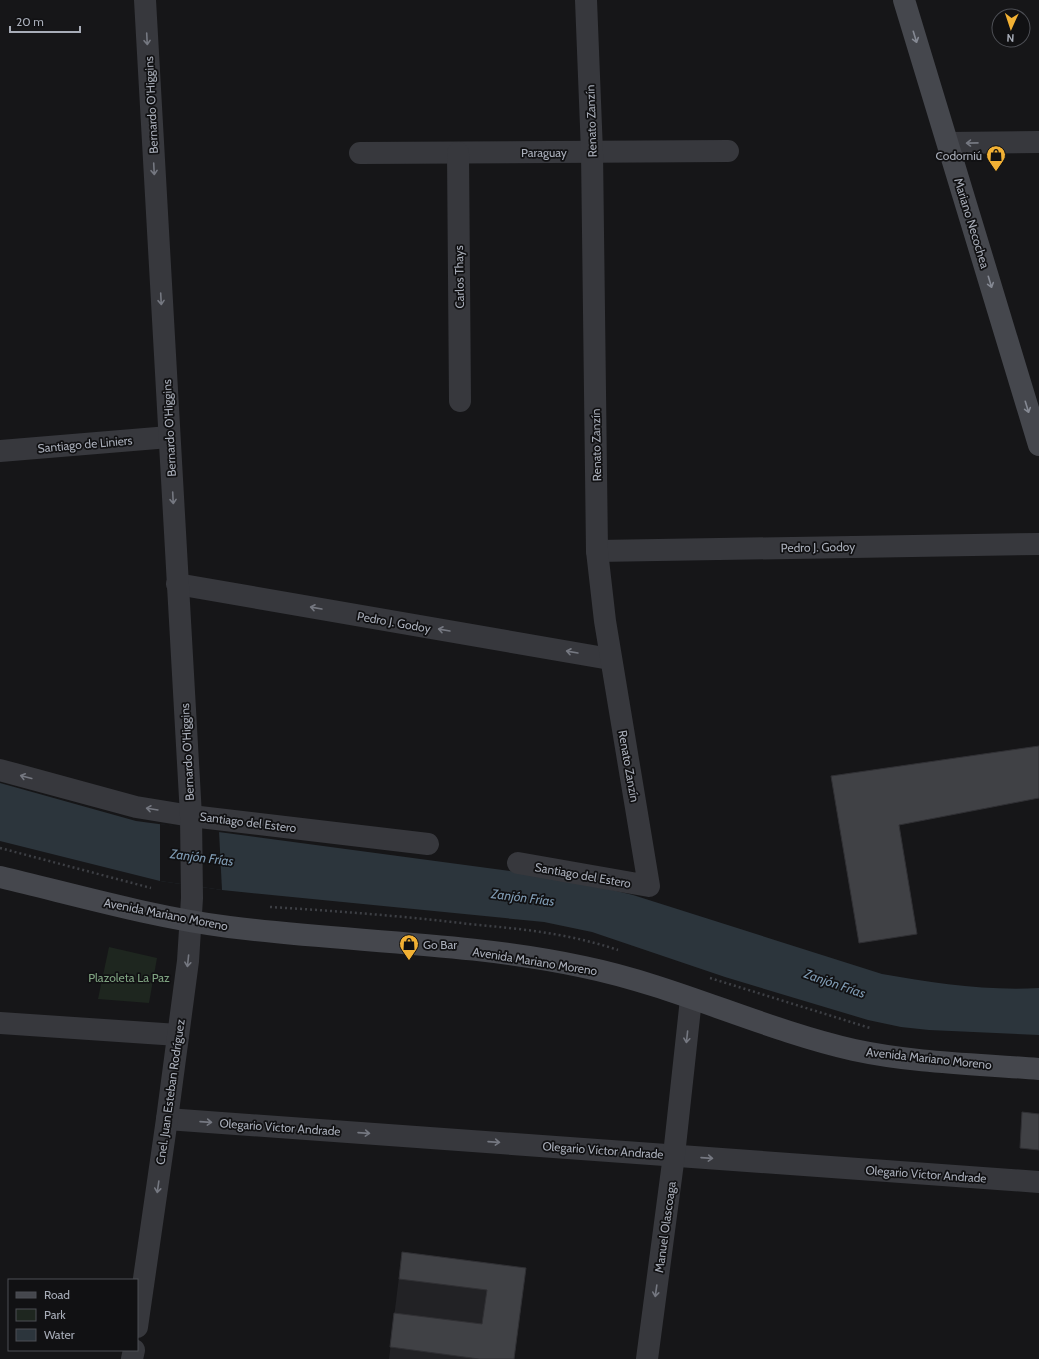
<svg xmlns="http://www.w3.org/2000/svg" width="1039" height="1359" font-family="Cabin,sans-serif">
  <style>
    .built { fill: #222225 }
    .green { fill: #1e261f }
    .water { fill: #2c353c }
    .pier { fill: #161618 }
    .building { fill: #404145; stroke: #303034 }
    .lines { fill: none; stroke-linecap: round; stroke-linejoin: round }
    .path { stroke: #3d3f44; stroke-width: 2.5; stroke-dasharray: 2 3; stroke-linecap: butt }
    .street { stroke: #37383d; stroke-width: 22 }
    .secondary { stroke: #45474d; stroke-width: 22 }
    .oneway { stroke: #858993 }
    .oneway2 { stroke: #757881 }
    .labels { text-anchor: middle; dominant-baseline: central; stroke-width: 3.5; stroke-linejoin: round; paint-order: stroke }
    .street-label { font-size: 12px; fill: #a8adb8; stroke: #111113 }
    .poi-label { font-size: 12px; fill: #a8adb8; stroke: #111113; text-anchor: end }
    .park-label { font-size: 12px; fill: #7fa381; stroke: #111113 }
    .water-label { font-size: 13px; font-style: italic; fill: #7f9bb3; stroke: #111113 }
  </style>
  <rect width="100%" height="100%" fill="#161618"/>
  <path class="built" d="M402 1252 526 1268 514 1359H389Z"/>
  <path class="green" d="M109 947 157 958 149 1003 98 999Z"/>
  <path class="water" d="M0 783 136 821 524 873 596 886 633 895 882 974C933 983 986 991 1039 988V1035L929 1030 901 1027 868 1020 725 977 592 932 544 922 222 890 160 881 0 841Z"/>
  <path class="pier" d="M160 824 219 831 222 890 160 881Z"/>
  <g class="building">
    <path d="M1039 746V798L899 825 917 934 859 943 831 776Z"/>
    <path d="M1022 1112 1039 1114V1150L1020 1148Z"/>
    <path d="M402 1252 526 1268 514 1359H479L390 1347 394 1313 482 1324 487 1290 399 1279Z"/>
  </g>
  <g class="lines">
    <g class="path">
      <path d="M0 848 151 888"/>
      <path d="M270 907C337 911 403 916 469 924 522 929 567 933 618 950"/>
      <path d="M710 978 870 1028"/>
    </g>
    <g class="street">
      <path d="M948 143 1039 142"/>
      <path d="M360 153 728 151"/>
      <path d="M458 153 460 401"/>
      <path d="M0 451 169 437"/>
      <path d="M597 551 1039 544"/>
      <path d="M177 584 610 659"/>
      <path d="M0 770 136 807 191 816 428 844"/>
      <path d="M518 863 649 886 605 621 597 551 592 152 586 0"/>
      <path d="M0 1023 178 1035"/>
      <path d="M167 1119 1039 1182"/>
      <path d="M137 1327 167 1119 188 961 192 898 191 816 145 0"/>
      <path d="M132 1359 134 1350"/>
      <path d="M647 1359 674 1155 691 999"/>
    </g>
    <g class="secondary">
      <path d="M904 0 1039 445"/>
      <path d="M0 877C76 895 152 917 229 927 347 942 467 942 584 967 676 986 762 1029 854 1050 914 1063 978 1064 1039 1069"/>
    </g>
  </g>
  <defs><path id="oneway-shaft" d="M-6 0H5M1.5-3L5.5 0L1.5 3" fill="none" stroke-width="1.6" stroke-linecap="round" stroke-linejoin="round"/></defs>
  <g class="oneway">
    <use href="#oneway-shaft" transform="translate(915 37) rotate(73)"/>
    <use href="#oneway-shaft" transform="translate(990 282) rotate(73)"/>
    <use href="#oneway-shaft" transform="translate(1027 407) rotate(73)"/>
  </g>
  <g class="oneway2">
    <use href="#oneway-shaft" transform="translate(147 39) rotate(87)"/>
    <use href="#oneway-shaft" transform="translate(972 143) rotate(179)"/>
    <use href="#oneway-shaft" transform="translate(154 169) rotate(87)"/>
    <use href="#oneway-shaft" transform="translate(161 299) rotate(87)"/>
    <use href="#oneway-shaft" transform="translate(173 498) rotate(87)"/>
    <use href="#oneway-shaft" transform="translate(316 608) rotate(-170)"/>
    <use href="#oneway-shaft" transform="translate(444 630) rotate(-170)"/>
    <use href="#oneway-shaft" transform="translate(572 652) rotate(-170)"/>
    <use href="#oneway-shaft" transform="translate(26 777) rotate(-165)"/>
    <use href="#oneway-shaft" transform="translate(152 809) rotate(-171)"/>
    <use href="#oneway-shaft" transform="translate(188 961) rotate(96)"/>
    <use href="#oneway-shaft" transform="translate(687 1037) rotate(96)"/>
    <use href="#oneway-shaft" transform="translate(206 1122) rotate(4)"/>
    <use href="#oneway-shaft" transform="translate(364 1133) rotate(4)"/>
    <use href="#oneway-shaft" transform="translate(494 1142) rotate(4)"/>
    <use href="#oneway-shaft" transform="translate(707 1158) rotate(4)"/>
    <use href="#oneway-shaft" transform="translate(158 1187) rotate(98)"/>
    <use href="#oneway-shaft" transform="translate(656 1291) rotate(98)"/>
  </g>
  <defs>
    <g id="shop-pin" transform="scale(1)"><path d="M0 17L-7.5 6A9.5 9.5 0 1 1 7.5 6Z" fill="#f2b134" stroke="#111113"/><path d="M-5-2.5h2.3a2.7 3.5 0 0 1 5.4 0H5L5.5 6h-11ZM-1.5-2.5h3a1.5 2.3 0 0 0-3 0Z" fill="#111"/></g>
  </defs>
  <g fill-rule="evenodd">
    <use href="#shop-pin" x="996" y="155"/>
    <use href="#shop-pin" x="409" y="944"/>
  </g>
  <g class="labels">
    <g class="street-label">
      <text transform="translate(151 105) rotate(-93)">Bernardo O'Higgins</text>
      <text transform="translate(591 121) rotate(-92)">Renato Zanzín</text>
      <text x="544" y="152">Paraguay</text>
      <text transform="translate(972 223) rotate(73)">Mariano Necochea</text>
      <text transform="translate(459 277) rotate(-91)">Carlos Thays</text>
      <text transform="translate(169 428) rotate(-93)">Bernardo O'Higgins</text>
      <text transform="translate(85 444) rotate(-5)">Santiago de Liniers</text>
      <text transform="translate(596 445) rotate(-91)">Renato Zanzín</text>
      <text transform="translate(818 547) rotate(-1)">Pedro J. Godoy</text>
      <text transform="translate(394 622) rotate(10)">Pedro J. Godoy</text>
      <text transform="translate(187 752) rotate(-93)">Bernardo O'Higgins</text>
      <text transform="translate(629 766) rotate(80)">Renato Zanzín</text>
      <text transform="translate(248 822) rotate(7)">Santiago del Estero</text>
      <text transform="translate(583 875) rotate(10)">Santiago del Estero</text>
      <text transform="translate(166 914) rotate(11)">Avenida Mariano Moreno</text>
      <text transform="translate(535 961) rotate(9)">Avenida Mariano Moreno</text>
      <text transform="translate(929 1058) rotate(6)">Avenida Mariano Moreno</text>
      <text transform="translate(170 1092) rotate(-82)">Cnel. Juan Esteban Rodríguez</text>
      <text transform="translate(280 1127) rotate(4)">Olegario Víctor Andrade</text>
      <text transform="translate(603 1150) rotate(4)">Olegario Víctor Andrade</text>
      <text transform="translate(926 1174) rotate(4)">Olegario Víctor Andrade</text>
      <text transform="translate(665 1227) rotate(-82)">Manuel Olascoaga</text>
    </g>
    <g class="poi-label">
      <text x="982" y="155">Codorniú</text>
      <text x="423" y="944" text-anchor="start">Go Bar</text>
    </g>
    <g class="park-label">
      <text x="129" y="977">Plazoleta La Paz</text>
    </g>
    <g class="water-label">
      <text transform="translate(202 857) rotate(7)">Zanjón Frías</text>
      <text transform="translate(523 897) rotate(7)">Zanjón Frías</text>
      <text transform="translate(835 983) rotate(19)">Zanjón Frías</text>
    </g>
  </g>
  <rect x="8" y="1279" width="130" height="72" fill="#111113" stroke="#4d4f55"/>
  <rect x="16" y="1292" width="20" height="6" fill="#45474d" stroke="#4d4f55"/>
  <text x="44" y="1299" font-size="12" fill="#a8adb8">Road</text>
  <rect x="16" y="1309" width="20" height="12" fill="#1e261f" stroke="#4d4f55"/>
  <text x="44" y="1319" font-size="12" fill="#a8adb8">Park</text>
  <rect x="16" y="1329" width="20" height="12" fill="#2c353c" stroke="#4d4f55"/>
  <text x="44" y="1339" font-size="12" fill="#a8adb8">Water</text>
  <g transform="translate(1011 28) rotate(183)"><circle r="19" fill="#111113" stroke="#4d4f55"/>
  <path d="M0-3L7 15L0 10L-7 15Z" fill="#f2b134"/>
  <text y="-6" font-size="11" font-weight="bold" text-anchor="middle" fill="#a8adb8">N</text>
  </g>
  <path d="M10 26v6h70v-6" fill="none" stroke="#a8adb8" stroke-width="2"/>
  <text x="16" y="26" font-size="12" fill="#a8adb8" stroke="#111113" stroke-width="3" paint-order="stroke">20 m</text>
</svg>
